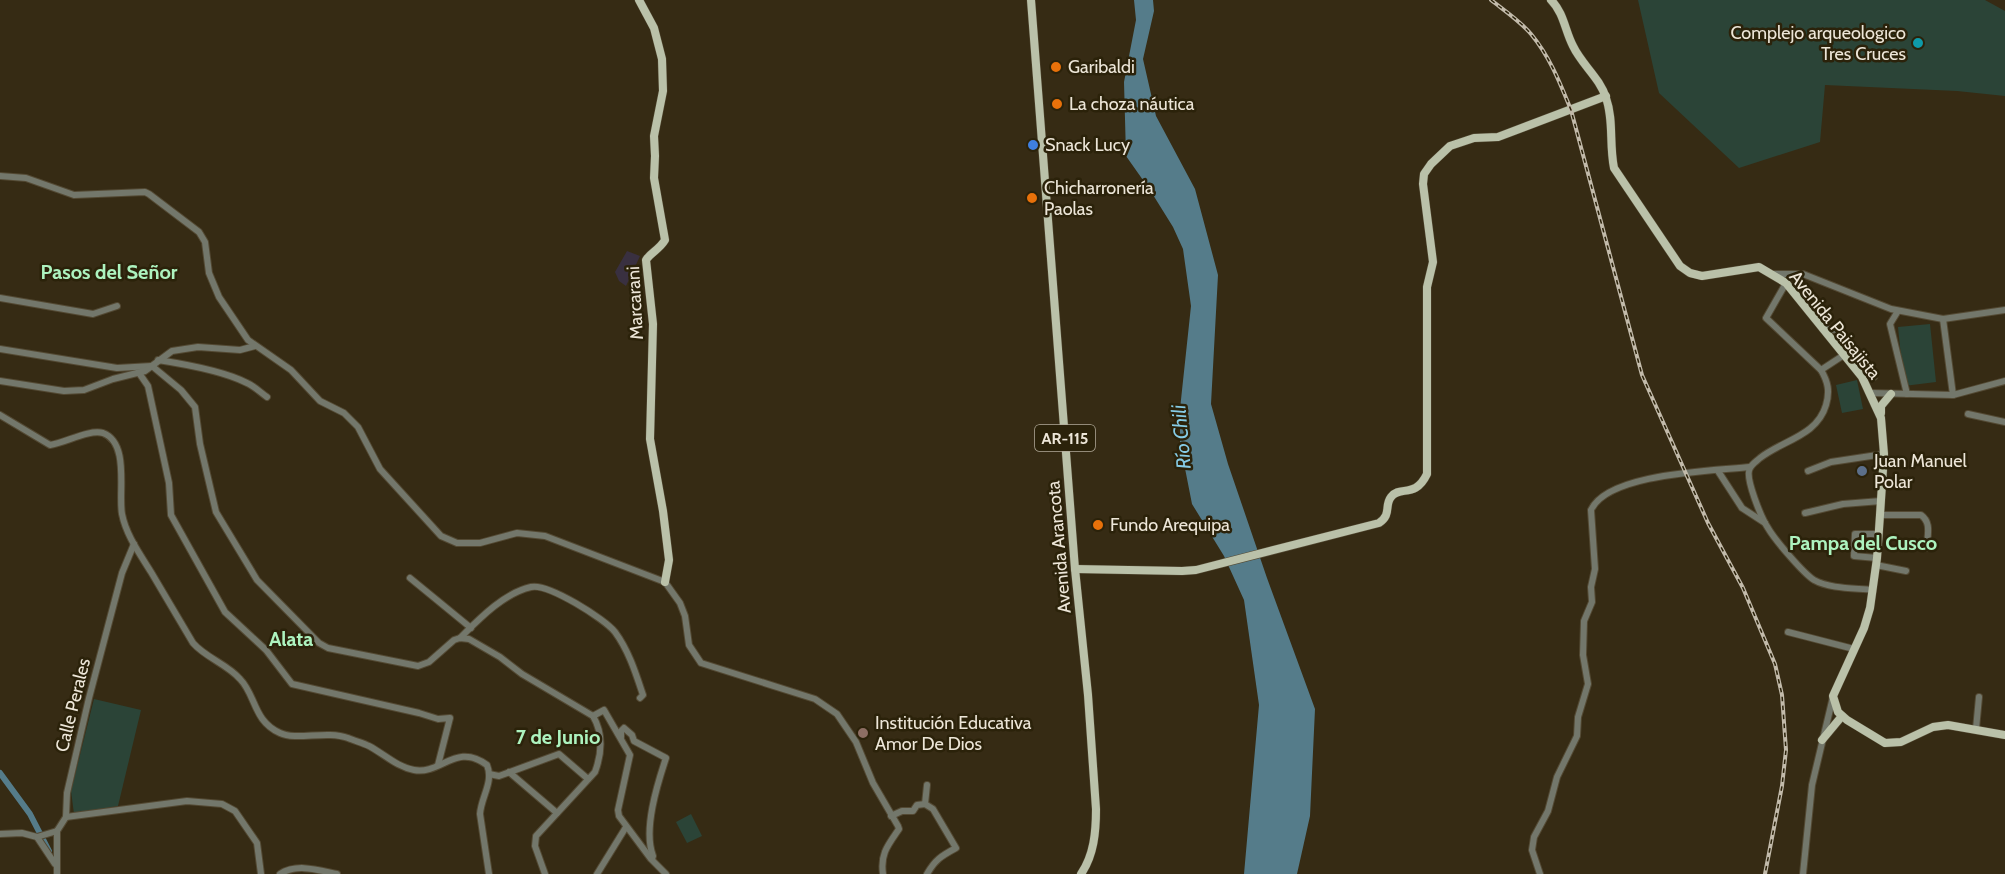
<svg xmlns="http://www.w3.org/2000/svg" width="2005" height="874" font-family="Cabin,sans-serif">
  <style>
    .industrial { fill: #393040 }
    .green { fill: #2b4437 }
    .water { fill: #557c8a }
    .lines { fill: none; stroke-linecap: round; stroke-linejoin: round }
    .canal { stroke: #557c8a; stroke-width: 6 }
    .minor-casing { stroke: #534933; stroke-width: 8 }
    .major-casing { stroke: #534933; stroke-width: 9 }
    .minor { stroke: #73776b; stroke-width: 6 }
    .major { stroke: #bac1a9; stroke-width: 8 }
    .rail-casing { stroke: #c2baaa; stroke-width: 4 }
    .rail { stroke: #2b220a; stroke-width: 1.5; stroke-dasharray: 4.5; stroke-linecap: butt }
    .culture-dot { fill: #0f9aa8; stroke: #2b220a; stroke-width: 2 }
    .food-dot { fill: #e8710a; stroke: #2b220a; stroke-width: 2 }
    .shop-dot { fill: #3f7fe0; stroke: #2b220a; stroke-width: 2 }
    .service-dot { fill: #5c6f8a; stroke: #2b220a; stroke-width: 2 }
    .education-dot { fill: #8d6e63; stroke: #2b220a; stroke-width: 2 }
    .labels { text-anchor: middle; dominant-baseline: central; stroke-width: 5; stroke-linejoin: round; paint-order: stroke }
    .shield { fill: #2b220a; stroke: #b3ab9a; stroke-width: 1.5 }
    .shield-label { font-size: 16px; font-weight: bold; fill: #ede6d8 }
    .poi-label { font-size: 18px; fill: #ede6d8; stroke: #2b220a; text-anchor: start }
    .street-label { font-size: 18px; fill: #ede6d8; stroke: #2b220a }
    .neighbourhood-label { font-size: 20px; font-weight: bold; fill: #adf3bf; stroke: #2b220a }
    .water-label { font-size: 20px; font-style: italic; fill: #86cce6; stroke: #2b220a }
  </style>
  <rect width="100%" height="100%" fill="#362b14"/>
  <path class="industrial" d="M627 251 640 256 626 286 619 281 615 272Z"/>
  <g class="green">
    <path d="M1638 0H1985L2005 11V96L1957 91 1825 85 1820 142 1739 168 1659 93Z"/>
    <path d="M1930 324 1936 382 1904 386 1898 327Z"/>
    <path d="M1857 380 1863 409 1842 413 1836 385Z"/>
    <path d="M94 699 141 710 118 806 74 814 71 791Z"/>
    <path d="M691 814 702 836 687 843 676 822Z"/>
  </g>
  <path class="water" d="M1134 0H1153L1154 11 1143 59 1156 116 1195 189 1218 275 1211 404 1228 464 1267 578 1315 709 1310 816 1297 874H1244L1259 705 1244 600 1224 556 1192 504 1180 443V409L1191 306 1183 249 1173 227 1150 190 1126 156 1124 82 1136 20Z"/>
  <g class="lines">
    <path class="canal" d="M0 773 30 814 49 851"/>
    <g class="minor-casing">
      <g id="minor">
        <path d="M0 176 26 178 74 195 145 192 149 194 199 232 205 242 209 273 219 297 248 340 291 370 320 401 344 413 358 427 380 469 441 536 457 543H480L517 533 545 536 665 582 680 603 685 616 689 645 701 663 815 699 837 714 856 742 873 783 898 826 899 829C888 845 880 854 883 874"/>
        <path d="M1773 274H1803L1891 309 1943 319 2005 310"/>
        <path d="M1786 283 1766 318 1821 370C1828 382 1830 391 1826 405 1817 436 1783 440 1760 458 1757 461 1752 464 1750 468 1744 477 1762 519 1768 528 1775 540 1803 573 1814 580 1830 589 1855 588 1873 590"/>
        <path d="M0 298 93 314 117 306"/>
        <path d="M1898 311 1890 324 1907 394"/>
        <path d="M1943 319 1953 395"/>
        <path d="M1823 329 1839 330 1874 377"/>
        <path d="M0 349 117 368 152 366 181 390 195 407 200 444 216 512 257 580 319 643 328 648 418 666 429 662 454 640 460 638 469 639 500 657 522 674 593 716C603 733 602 753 595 772L536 836 535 846 545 874"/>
        <path d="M158 360C184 364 224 371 247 383 254 386 260 392 267 397"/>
        <path d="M1821 370 1853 349"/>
        <path d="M139 373 148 386 169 483 171 515 225 612 266 650 292 684 419 713 438 719 450 718 438 765"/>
        <path d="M0 381 64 391 84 390 113 379 145 371 172 351 198 347 240 350 255 346"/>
        <path d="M1871 393 1953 395 2005 381"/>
        <path d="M1968 414 2005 422"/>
        <path d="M0 415 50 445C65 443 89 429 103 433 130 443 118 493 122 514 126 535 140 554 151 572 165 596 179 619 193 643 206 658 227 664 240 679 256 695 253 721 280 733 297 741 326 730 348 738 355 741 363 743 369 746 384 754 397 767 414 770 441 775 456 742 487 765 494 782 481 797 480 814L489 874"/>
        <path d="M1718 471 1742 508 1765 523"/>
        <path d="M1808 471 1831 462 1884 454"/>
        <path d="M1805 513 1843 504 1881 501"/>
        <path d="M1880 515H1921C1932 523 1927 535 1927 548"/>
        <path d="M1877 558 1854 556 1855 534H1879"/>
        <path d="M1876 565 1906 571"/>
        <path d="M410 578 471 628"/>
        <path d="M1788 632 1854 649"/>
        <path d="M460 638C479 619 504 593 531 587 548 583 605 619 615 632 629 651 636 674 643 695L640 698"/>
        <path d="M593 716 604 710 630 755 618 810 619 816 651 859 666 874"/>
        <path d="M1976 729 1979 697"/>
        <path d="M621 737V731L624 728 632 735 634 741 666 758C657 785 643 830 653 856L652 859"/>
        <path d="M509 772 557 813"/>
        <path d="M489 774 499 776 559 754 588 779"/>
        <path d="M925 804 927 785"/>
        <path d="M891 816 902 811H913L917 805 925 804 933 809 956 848C941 856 935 860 927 874"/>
        <path d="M66 817 187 801 222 804 235 811 257 843 261 874"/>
        <path d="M0 834 22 833 37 837 55 864"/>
        <path d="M37 837 57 831"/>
        <path d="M57 874V831L66 817 67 793 89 698 122 573 134 544"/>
        <path d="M280 874C297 863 318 870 337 874"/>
        <path d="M597 874 626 827"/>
        <path d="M1540 874 1532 850 1534 837 1548 811 1557 777 1577 736 1578 717 1588 684 1583 655 1584 621 1592 602 1591 587 1595 569 1591 510C1608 473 1713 471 1750 467"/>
        <path d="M1803 874 1812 785 1833 697"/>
      </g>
    </g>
    <g class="major-casing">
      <g id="major">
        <path d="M639 0 654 28 662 59 663 91 654 136 655 156 654 178 665 240C659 250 651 252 646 260L653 324 650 439 663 511 669 560 665 582"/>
        <path d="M1031 0 1075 569 1088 695 1096 809C1096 832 1094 855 1081 874"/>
        <path d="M1551 0C1564 13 1565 31 1573 46 1582 65 1600 78 1606 98 1614 120 1609 144 1614 168L1680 266 1690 273 1702 276 1759 267 1786 283 1862 377 1881 418 1884 454 1880 515 1877 558 1870 608 1864 628 1833 696 1838 712 1847 720 1885 743 1901 742 1933 727 1948 725 2005 735"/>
        <path d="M1881 413V406L1891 394"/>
        <path d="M1075 569 1182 571 1196 570 1379 523C1392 514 1384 506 1391 497 1400 485 1415 499 1427 474V287L1433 262 1423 184 1424 174 1431 164 1450 146 1474 138 1498 137 1606 96"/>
        <path d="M1822 740 1842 716"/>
      </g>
    </g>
    <use href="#minor" class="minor"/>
    <use href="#major" class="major"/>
    <g class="rail-casing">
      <path id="rail" d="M1491 0C1505 11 1520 21 1531 34 1550 57 1560 83 1571 110L1642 375 1708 523 1743 588 1775 664 1782 695 1786 750 1782 786 1765 874"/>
    </g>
    <use href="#rail" class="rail"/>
  </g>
  <circle class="culture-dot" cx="1918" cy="43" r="6"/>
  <g class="food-dot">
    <circle cx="1056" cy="67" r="6"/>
    <circle cx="1057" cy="104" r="6"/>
    <circle cx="1032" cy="198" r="6"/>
    <circle cx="1098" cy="525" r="6"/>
  </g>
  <circle class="shop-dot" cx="1033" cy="145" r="6"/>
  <circle class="service-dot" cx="1862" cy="471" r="6"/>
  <circle class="education-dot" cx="863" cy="733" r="6"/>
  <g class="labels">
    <rect class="shield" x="1035" y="425" width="60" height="26" rx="4.5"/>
    <g class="shield-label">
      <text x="1065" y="438">AR-115</text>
    </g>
    <g class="poi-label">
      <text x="1906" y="33" text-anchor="end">Complejo arqueologico<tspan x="1906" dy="21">Tres Cruces</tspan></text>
      <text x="1068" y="67">Garibaldi</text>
      <text x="1069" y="104">La choza náutica</text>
      <text x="1045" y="145">Snack Lucy</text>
      <text x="1044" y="188">Chicharronería<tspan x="1044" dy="21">Paolas</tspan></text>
      <text x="1874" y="461">Juan Manuel<tspan x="1874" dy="21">Polar</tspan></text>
      <text x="1110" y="525">Fundo Arequipa</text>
      <text x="875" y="723">Institución Educativa<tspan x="875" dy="21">Amor De Dios</tspan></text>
    </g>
    <g class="street-label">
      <text transform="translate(635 303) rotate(-93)">Marcarani</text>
      <text transform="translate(1835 325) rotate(51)">Avenida Paisajista</text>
      <text transform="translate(1059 547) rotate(-95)">Avenida Arancota</text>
      <text transform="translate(73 705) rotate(-76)">Calle Perales</text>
    </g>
    <g class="neighbourhood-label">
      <text x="109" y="272">Pasos del Señor</text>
      <text x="1863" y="543">Pampa del Cusco</text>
      <text x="291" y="639">Alata</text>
      <text x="558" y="737">7 de Junio</text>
    </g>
    <g class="water-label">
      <text transform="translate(1181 437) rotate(-95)">Río Chili</text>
    </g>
  </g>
</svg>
